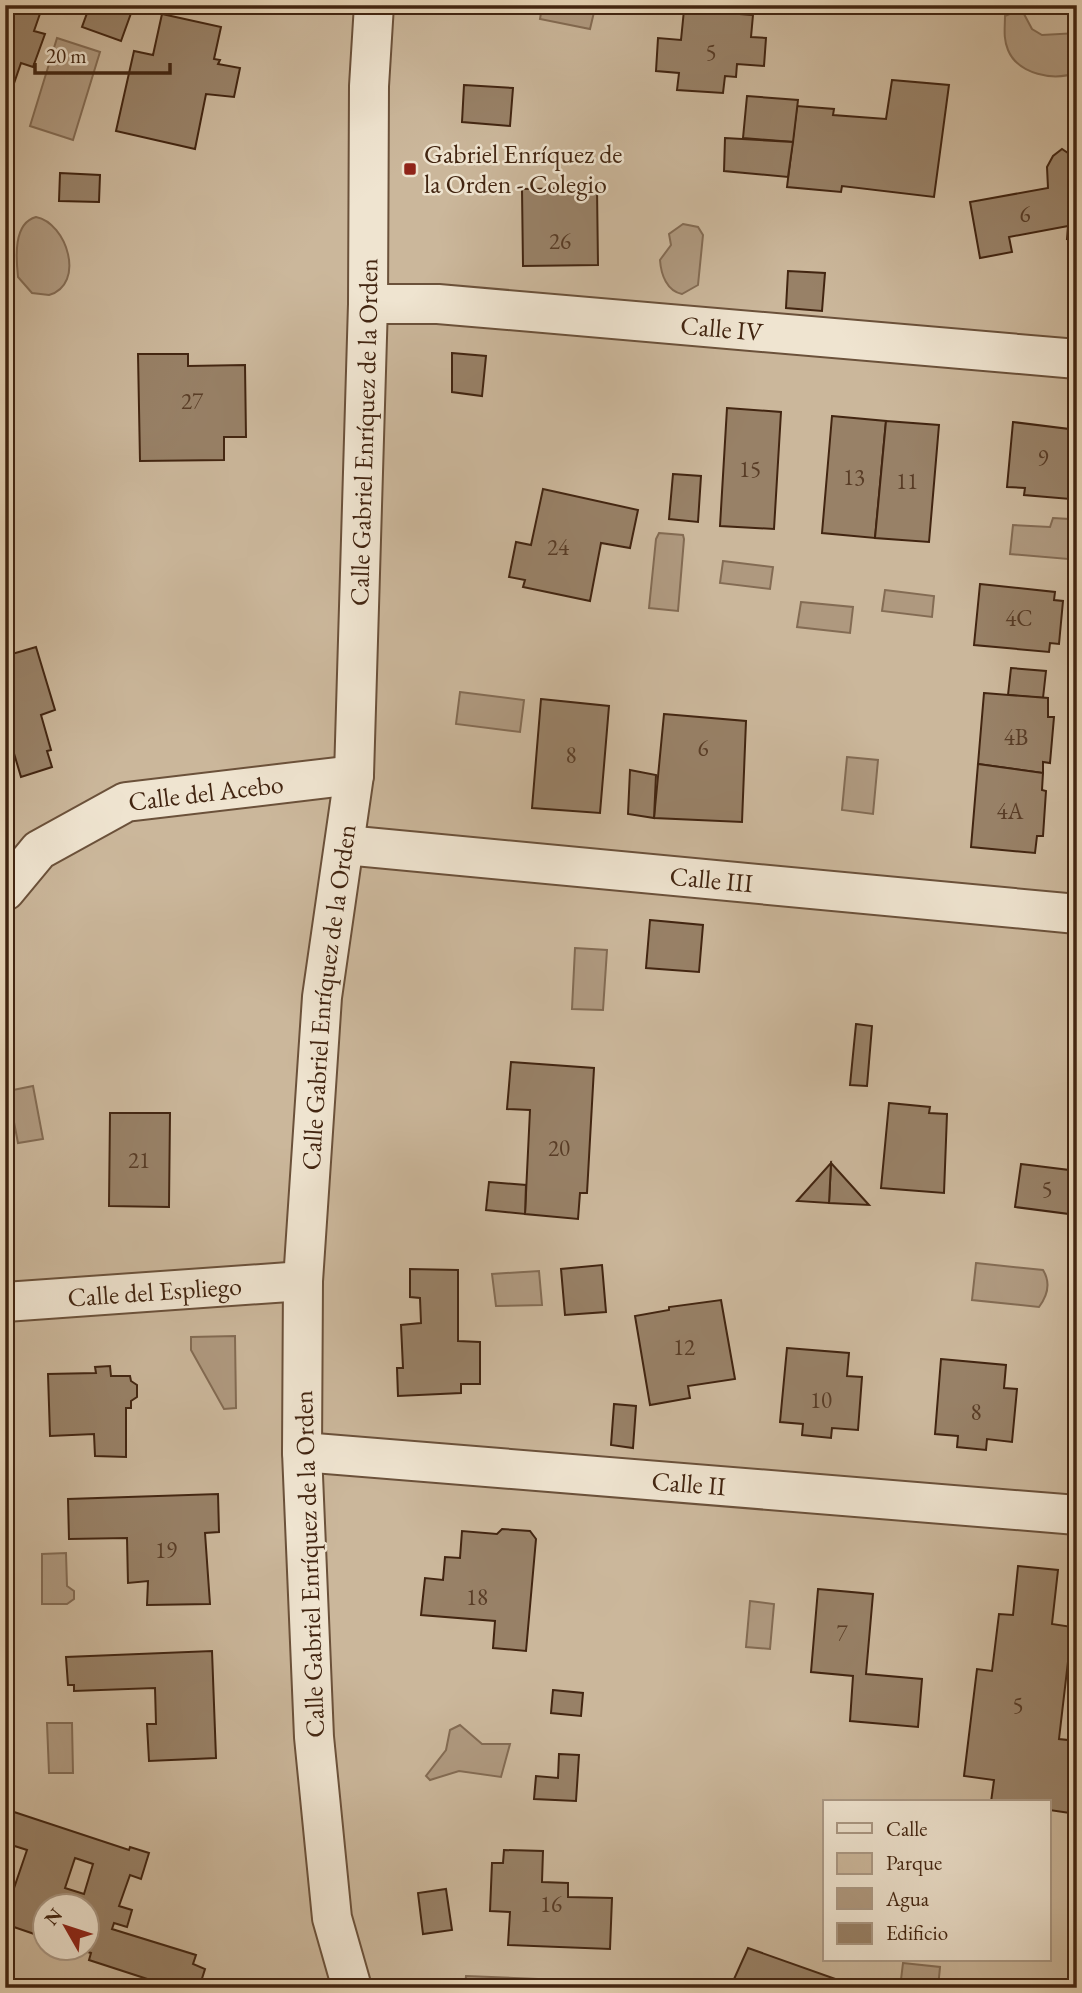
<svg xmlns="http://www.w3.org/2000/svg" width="1082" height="1993" font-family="'EB Garamond',serif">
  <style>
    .green { fill: #cbb79b; stroke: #866e56; stroke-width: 2; fill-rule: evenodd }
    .water { fill: #af997f; stroke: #836b53; stroke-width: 2 }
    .building { fill: #988167; stroke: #422511; stroke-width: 2; fill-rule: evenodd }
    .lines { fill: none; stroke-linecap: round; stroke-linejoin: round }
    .minor-casing { stroke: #6b513a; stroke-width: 42 }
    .minor { stroke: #efe4d0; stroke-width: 38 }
    .poi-dot { fill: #8f2418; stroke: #efe4d0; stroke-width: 2.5 }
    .labels { text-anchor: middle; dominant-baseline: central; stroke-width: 5; stroke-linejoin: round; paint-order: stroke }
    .number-label { font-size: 23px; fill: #583c26 }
    .poi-label { font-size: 26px; fill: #422511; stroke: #efe4d0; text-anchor: start }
    .street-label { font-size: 26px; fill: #422511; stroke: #efe4d0 }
  </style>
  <rect width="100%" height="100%" fill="#e7d5b7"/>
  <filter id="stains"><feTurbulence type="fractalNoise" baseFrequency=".00286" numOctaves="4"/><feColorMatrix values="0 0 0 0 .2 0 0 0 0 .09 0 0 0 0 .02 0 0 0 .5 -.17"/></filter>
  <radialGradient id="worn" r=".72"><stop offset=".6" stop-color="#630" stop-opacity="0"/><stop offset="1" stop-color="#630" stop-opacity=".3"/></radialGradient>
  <path class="green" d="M5 5H1077V1988H5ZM825 1802H1049V1960H825ZM46 1906H88V1948H46Z"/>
  <g class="water">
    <path d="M532 5 595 8 590 29 540 19 541 13 531 11Z"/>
    <path d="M1014 12 1024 14 1032 29 1042 35 1077 33V72C1054 82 1018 74 1008 50 1003 38 1005 28 1005 16Z"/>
    <path d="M57 38 100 52 73 140 30 126Z"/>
    <path d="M36 217C67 223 86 284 49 295L32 293 18 277C16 258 13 223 36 217Z"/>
    <path d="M683 224 698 227 703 235 698 285 682 294C667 291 661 275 660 260L671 245 669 234Z"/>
    <path d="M1053 518 1069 519 1068 559 1010 554 1013 525 1050 527Z"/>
    <path d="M659 533 683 535 684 539 678 611 649 608 656 539Z"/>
    <path d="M723 561 773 567 770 589 720 583Z"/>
    <path d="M885 590 934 596 932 617 882 611Z"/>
    <path d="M801 602 853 607 850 633 797 627Z"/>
    <path d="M460 692 524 700 520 732 456 724Z"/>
    <path d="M847 757 878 760 873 814 842 810Z"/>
    <path d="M575 948 607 950 603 1010 572 1009Z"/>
    <path d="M33 1086 43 1139 18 1143 8 1091Z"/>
    <path d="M976 1263 1043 1270C1051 1283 1048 1295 1039 1307L972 1300Z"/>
    <path d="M539 1271 542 1305 496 1306 492 1274Z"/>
    <path d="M235 1336 236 1408 224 1409 191 1350V1337Z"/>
    <path d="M66 1553 67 1586 74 1591V1599L67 1604H42V1554Z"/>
    <path d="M750 1601 774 1604 770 1649 746 1647Z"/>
    <path d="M47 1723H72L73 1773H49Z"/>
    <path d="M460 1725 482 1744H510L501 1777 459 1771 430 1780 426 1776 446 1750 450 1730Z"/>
    <path d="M903 1963 940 1967 938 1988H900Z"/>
    <path d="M466 1976 537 1979V1988H465Z"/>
  </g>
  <g class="building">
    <path d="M5 5H43L34 31 45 34 33 67 21 63 10 95 5 93Z"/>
    <path d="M90 5H134L121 41 82 27Z"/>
    <path d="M684 10 753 15 751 37 766 38 764 66 737 64 736 77 725 76 723 93 677 90 679 73 656 71 658 38 681 40Z"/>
    <path d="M162 14 221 27 214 59 220 60 218 64 240 68 234 97 206 94 195 149 116 131 134 51 153 55Z"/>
    <path d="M892 80 949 85 934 197 842 186 841 192 787 187 797 106 834 109 833 115 886 119Z"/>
    <path d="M464 85 513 88 510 126 462 122Z"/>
    <path d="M747 96 798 100 793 142 743 138Z"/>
    <path d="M725 138 793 142 788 177 724 171Z"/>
    <path d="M1077 147V240L1067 239 1068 226 1009 237 1012 252 980 258 970 202 1048 188 1047 167 1053 156 1062 149 1068 153Z"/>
    <path d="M60 173 100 175 99 202 59 201Z"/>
    <path d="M597 188 598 265 523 266 522 189Z"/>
    <path d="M788 271 825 273 822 311 786 308Z"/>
    <path d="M452 353 486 356 482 396 452 392Z"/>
    <path d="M138 354H188V366L245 365 246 437H224V460L140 461Z"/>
    <path d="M727 408 781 412 774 529 720 526Z"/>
    <path d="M832 416 886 421 875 538 822 533Z"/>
    <path d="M886 421 939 425 929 542 875 538Z"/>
    <path d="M1013 422 1077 430V493H1071L1070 499 1024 495 1025 488 1007 487Z"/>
    <path d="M673 474 701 476 698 522 669 519Z"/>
    <path d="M543 489 638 510 630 548 601 543 590 601 523 587 525 580 509 577 516 542 531 545Z"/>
    <path d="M980 584 1055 592 1054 600 1063 601 1059 644 1050 643 1049 652 974 645Z"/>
    <path d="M36 647 55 710 41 715 51 750 47 751 52 767 21 777 10 740 5 741V656Z"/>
    <path d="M1011 668 1046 671 1043 698 1008 695Z"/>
    <path d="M984 693 1048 698V717H1054L1050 763 1043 762V773L978 764Z"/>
    <path d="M541 699 609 706 600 813 532 808Z"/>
    <path d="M664 714 746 721 742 822 654 818Z"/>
    <path d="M978 764 1043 773 1042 790 1046 791 1043 836H1037L1035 853 971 847Z"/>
    <path d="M630 770 656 775 654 818 628 814Z"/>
    <path d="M650 920 703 925 699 972 646 968Z"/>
    <path d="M856 1024 872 1026 867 1086 850 1085Z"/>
    <path d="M511 1062 594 1068 587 1193H580L578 1219 525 1214 530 1110 507 1109Z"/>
    <path d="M889 1103 930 1107 929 1113 947 1114 944 1193 881 1188Z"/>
    <path d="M110 1113H170L169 1207 109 1206Z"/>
    <path d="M831 1163 869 1205 829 1203Z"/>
    <path d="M831 1163 829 1203 797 1201Z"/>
    <path d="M1021 1164 1077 1171V1215L1015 1207Z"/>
    <path d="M489 1182 526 1185 525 1214 486 1210Z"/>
    <path d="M602 1265 606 1312 565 1315 561 1269Z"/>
    <path d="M410 1269 458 1270V1341L480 1342V1384H461V1393L398 1396 397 1368H403L401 1325 421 1323 420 1298 410 1297Z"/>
    <path d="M721 1300 735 1379 688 1386 690 1398 650 1405 635 1316 669 1310V1307Z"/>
    <path d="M787 1348 849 1353 847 1376 862 1377 858 1430 832 1428 831 1438 802 1435 803 1424 780 1422Z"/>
    <path d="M941 1359 1006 1365 1004 1388 1017 1389 1012 1442 987 1439 986 1450 957 1447 958 1436 935 1434Z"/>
    <path d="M110 1366 111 1376H130L131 1381 137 1385V1397L131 1401V1408H126V1457L95 1456 94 1434 50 1436 48 1374 96 1373 95 1367Z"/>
    <path d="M614 1404 636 1406 633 1448 611 1445Z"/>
    <path d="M218 1494 219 1532 205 1533 210 1604 147 1605 148 1581 128 1583 127 1538 69 1539 68 1499Z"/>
    <path d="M502 1529 530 1531 536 1539 526 1651 493 1648 495 1621 421 1615 425 1578 443 1580 445 1557 460 1558 462 1531 497 1534Z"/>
    <path d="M1018 1566 1058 1570 1052 1624 1072 1627 1059 1739 1077 1741V1814L1049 1810V1802H991L994 1780 964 1776 977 1669 992 1671 999 1614 1013 1615Z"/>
    <path d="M818 1589 873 1594 866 1674 922 1679 918 1727 850 1721 853 1676 811 1672Z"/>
    <path d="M212 1651 216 1758 149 1761 147 1724H156L155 1688 74 1691V1685H68L66 1657Z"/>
    <path d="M5 1654 8 1679H5Z"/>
    <path d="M553 1690 583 1693 581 1716 551 1713Z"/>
    <path d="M559 1754 579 1755 576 1801 534 1799 536 1776 558 1778Z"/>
    <path d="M5 1809 129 1850 130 1847 149 1853 141 1879 130 1875 119 1906 132 1910 127 1927 114 1923 112 1929 196 1955 193 1964 205 1969 199 1988H175L89 1960 91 1953 75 1948H88V1906H46V1946L41 1944 43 1937 5 1924V1886L14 1888 27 1850 5 1843ZM75 1858 93 1864 84 1894 65 1888Z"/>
    <path d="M504 1850 543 1851 542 1882 568 1883V1897L612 1898 610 1949 508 1945 510 1912 490 1911 492 1863H503Z"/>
    <path d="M446 1889 452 1930 423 1934 418 1893Z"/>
    <path d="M748 1948 858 1987V1988H730Z"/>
    <rect x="560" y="1979" width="10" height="9"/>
  </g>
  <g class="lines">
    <g class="minor-casing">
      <g id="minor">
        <path id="s1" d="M368 304H438L1077 359"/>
        <path id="s2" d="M345 845 1077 914"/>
        <path id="s3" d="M5 891 39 850 126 802 354 775"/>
        <path id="s4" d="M5 1302 303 1281"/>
        <path id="s5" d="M302 1452 1077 1515"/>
        <path id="s6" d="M352 1988 332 1918 314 1737 302 1452 303 1281 322 997 354 775 368 304 369 86 374 5"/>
      </g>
    </g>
    <use href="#minor" class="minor"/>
  </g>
  <rect class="poi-dot" x="403" y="162" width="14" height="14" rx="3.5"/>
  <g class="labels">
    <g class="number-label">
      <text x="711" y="52">5</text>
      <text x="1025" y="214">6</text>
      <text x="560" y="241">26</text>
      <text x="192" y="401">27</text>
      <text x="1043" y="458">9</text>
      <text x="750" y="469">15</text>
      <text x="854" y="477">13</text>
      <text x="907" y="481">11</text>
      <text x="558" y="547">24</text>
      <text x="1019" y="618">4C</text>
      <text x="1016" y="737">4B</text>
      <text x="703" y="748">6</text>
      <text x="571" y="755">8</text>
      <text x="1010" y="811">4A</text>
      <text x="559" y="1148">20</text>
      <text x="139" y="1160">21</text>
      <text x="1047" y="1189">5</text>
      <text x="684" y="1347">12</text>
      <text x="821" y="1400">10</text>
      <text x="976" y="1412">8</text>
      <text x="166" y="1550">19</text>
      <text x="477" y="1597">18</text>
      <text x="842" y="1633">7</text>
      <text x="1018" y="1705">5</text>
      <text x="551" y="1904">16</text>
    </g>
    <g class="poi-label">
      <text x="424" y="154">Gabriel Enríquez de<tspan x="424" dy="30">la Orden - Colegio</tspan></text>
    </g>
    <g class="street-label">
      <text stroke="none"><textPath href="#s1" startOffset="355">Calle IV</textPath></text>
      <text stroke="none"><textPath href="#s6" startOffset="1563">Calle Gabriel Enríquez de la Orden</textPath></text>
      <text stroke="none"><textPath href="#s3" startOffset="233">Calle del Acebo</textPath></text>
      <text stroke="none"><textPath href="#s2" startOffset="368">Calle III</textPath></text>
      <text stroke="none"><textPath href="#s6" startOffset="996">Calle Gabriel Enríquez de la Orden</textPath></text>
      <text stroke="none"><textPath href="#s4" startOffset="150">Calle del Espliego</textPath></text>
      <text stroke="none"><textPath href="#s5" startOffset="388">Calle II</textPath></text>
      <text transform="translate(309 1564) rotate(-92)">Calle Gabriel Enríquez de la Orden</text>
    </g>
  </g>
  <rect width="1082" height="1993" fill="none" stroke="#e7d5b7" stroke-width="28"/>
  <rect x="7" y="7" width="1068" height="1979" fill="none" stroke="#422511" stroke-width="3.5"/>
  <rect x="14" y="14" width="1054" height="1965" fill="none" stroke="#422511" stroke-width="2"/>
  <rect x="823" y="1800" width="228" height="161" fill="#efe4d0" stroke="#aa9884" stroke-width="2"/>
  <rect x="837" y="1823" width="35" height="10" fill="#efe4d0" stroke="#aa9884" stroke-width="2"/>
  <text x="886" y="1836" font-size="21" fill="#422511">Calle</text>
  <rect x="837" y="1853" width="35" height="21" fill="#cbb79b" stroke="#aa9884" stroke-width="2"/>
  <text x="886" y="1870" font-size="21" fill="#422511">Parque</text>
  <rect x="837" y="1888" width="35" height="21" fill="#af997f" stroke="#aa9884" stroke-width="2"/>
  <text x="886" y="1906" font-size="21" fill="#422511">Agua</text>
  <rect x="837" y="1923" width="35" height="21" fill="#988167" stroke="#aa9884" stroke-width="2"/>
  <text x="886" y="1940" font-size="21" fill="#422511">Edificio</text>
  <g transform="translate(66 1927) rotate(309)"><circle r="33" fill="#efe4d0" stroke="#aa9884" stroke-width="2"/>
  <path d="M0-5L12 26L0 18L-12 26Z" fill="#8f2418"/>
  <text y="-10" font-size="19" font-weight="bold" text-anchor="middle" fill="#422511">N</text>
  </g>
  <path d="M35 63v10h135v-10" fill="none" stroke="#422511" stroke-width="3.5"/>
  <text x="46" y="63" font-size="21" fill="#422511" stroke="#efe4d0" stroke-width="5" paint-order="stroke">20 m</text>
  <rect width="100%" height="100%" filter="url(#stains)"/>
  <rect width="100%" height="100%" fill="url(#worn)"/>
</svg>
